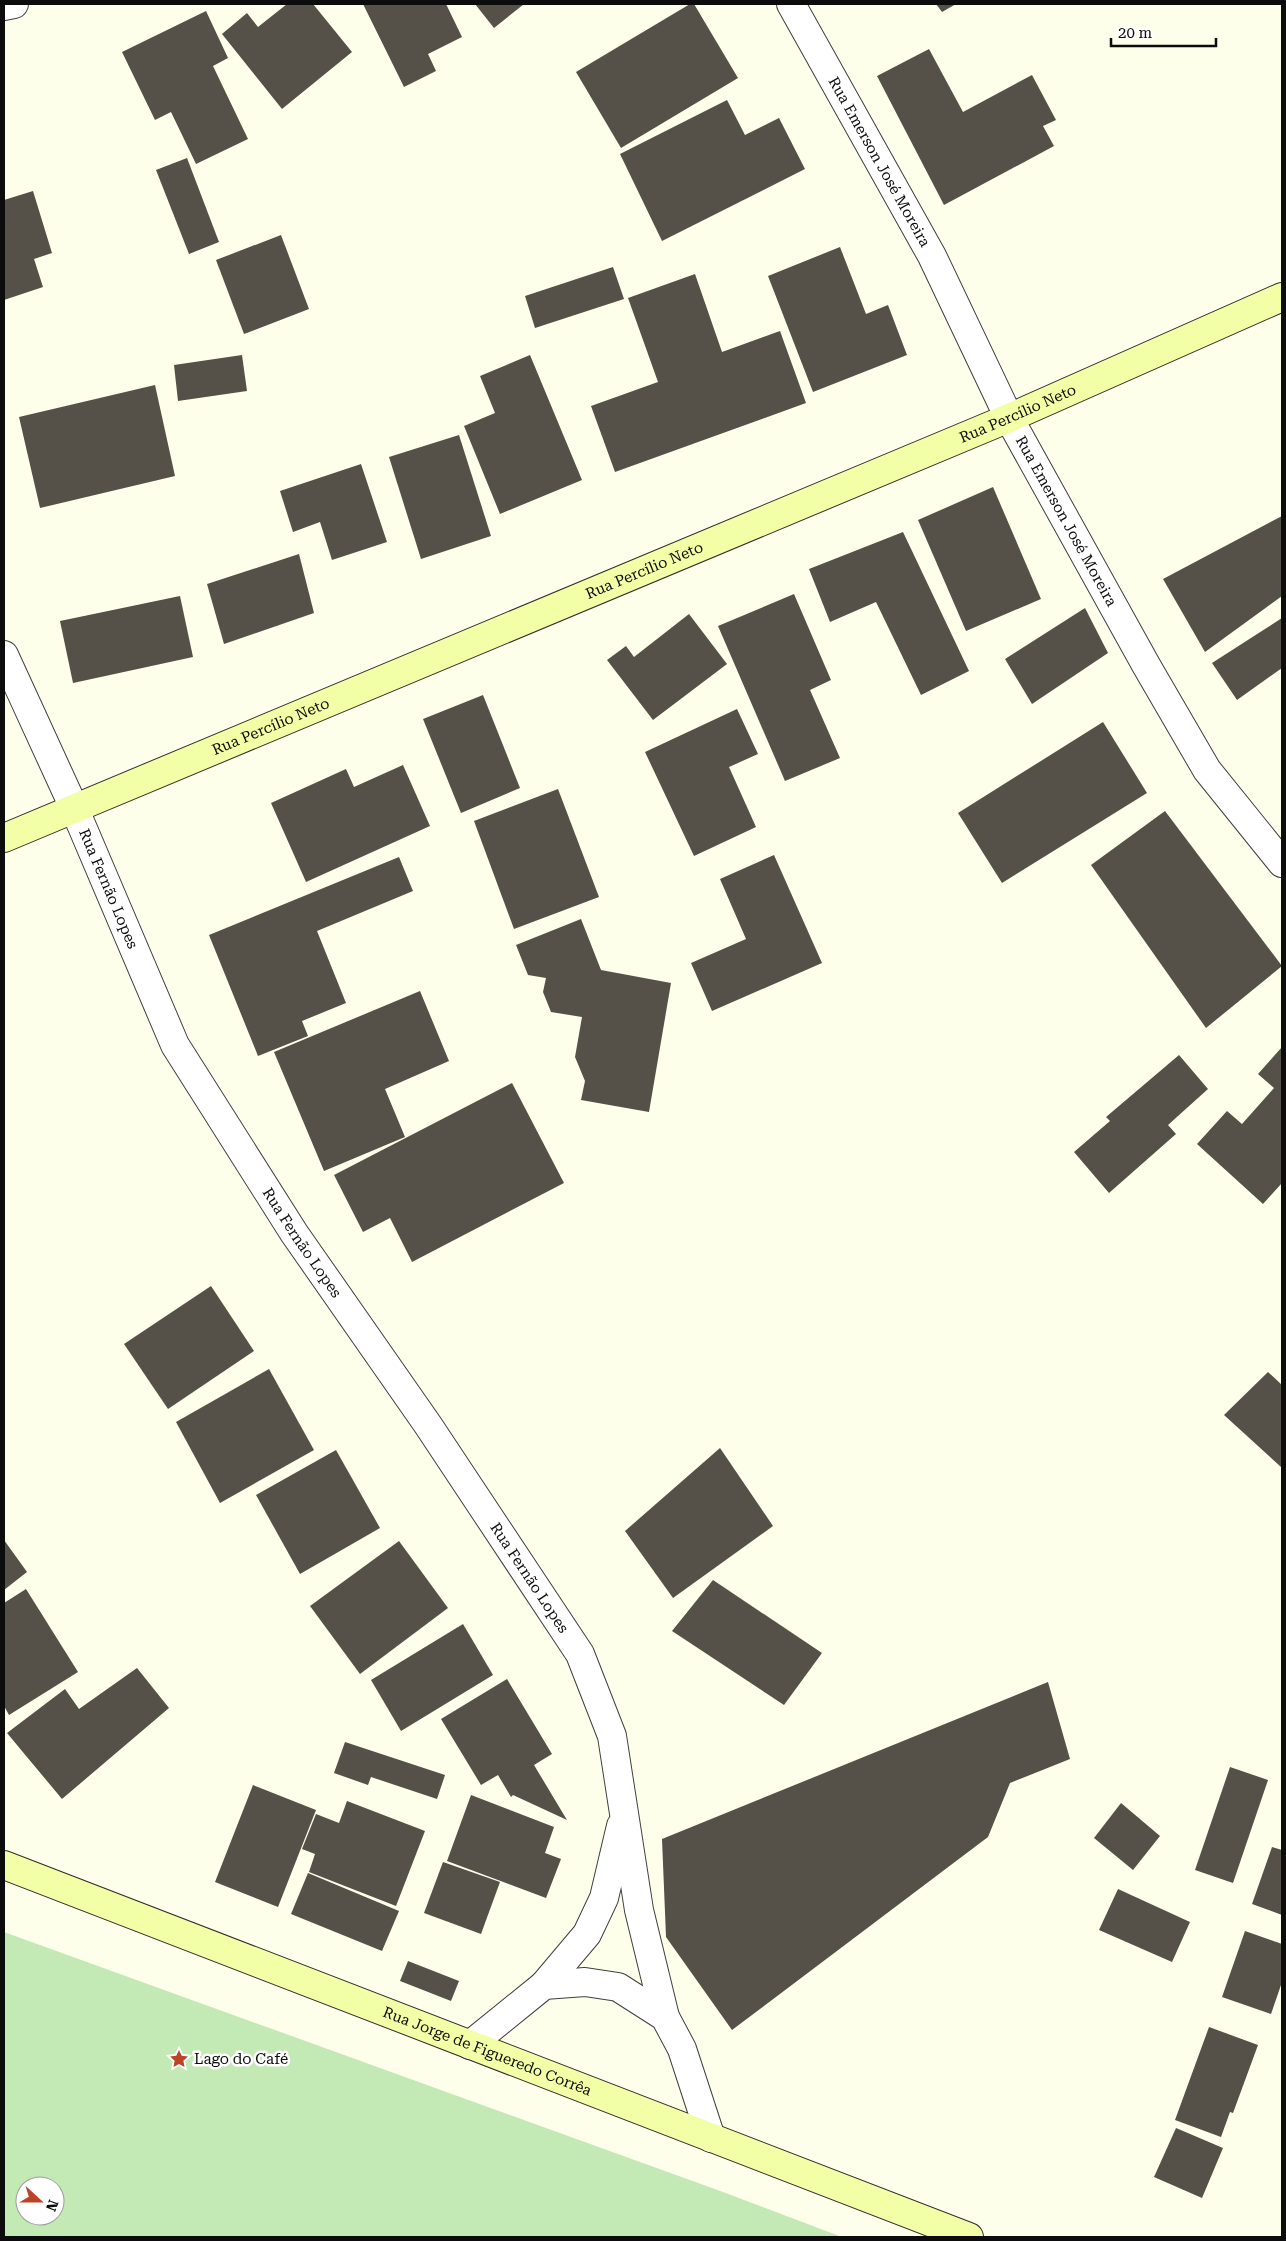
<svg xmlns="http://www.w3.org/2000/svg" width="1286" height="2241" font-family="'Roboto Serif',serif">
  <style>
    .green { fill: #c3e9b5; fill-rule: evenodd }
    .building { fill: #555048 }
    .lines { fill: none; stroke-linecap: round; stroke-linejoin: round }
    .street-casing { stroke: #3f3f3f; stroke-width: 30 }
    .secondary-casing { stroke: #2e2e2e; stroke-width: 30 }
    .street { stroke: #fff; stroke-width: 28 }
    .secondary { stroke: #f3ffa6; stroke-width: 28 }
    .labels { text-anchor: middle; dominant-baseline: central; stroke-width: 5; stroke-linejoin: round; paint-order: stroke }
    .street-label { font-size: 15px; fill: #0c0c0c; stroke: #fff }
    .poi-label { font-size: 15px; fill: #0c0c0c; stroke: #fff; text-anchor: start }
  </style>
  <rect width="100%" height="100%" fill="#feffeb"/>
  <path class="green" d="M4 1932 723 2192 842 2237H4ZM25 2186H55V2216H25Z"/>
  <g class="building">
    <path d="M287 4H313L352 52 282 109 222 34 247 13 258 27Z"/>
    <path d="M363 4H446L462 37 428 54 436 71 404 87Z"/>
    <path d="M475 4H524L494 28Z"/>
    <path d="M690 4H694L738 78 621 148 576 72Z"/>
    <path d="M936 4H956L942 12Z"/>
    <path d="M206 11 228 58 213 66 248 139 196 164 171 112 155 120 122 52Z"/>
    <path d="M929 49 963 112 1032 75 1056 120 1043 126 1054 146 944 205 877 76Z"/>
    <path d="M727 100 745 135 779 118 805 169 662 241 620 154Z"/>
    <path d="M187 158 219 242 189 254 156 170Z"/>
    <path d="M33 191 52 253 34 259 43 287 4 300V200Z"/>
    <path d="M281 235 309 309 244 334 216 260Z"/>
    <path d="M840 247 866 314 888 305 907 355 813 392 768 276Z"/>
    <path d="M613 267 624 299 535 328 525 296Z"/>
    <path d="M695 274 722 352 780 331 806 403 615 472 591 406 658 382 628 298Z"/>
    <path d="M242 355 247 391 178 401 174 365Z"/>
    <path d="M530 355 582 480 500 514 464 426 495 413 480 376Z"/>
    <path d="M155 385 175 476 40 508 19 417Z"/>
    <path d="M459 435 491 536 421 559 389 457Z"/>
    <path d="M361 464 387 542 332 560 320 522 293 532 280 491Z"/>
    <path d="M993 487 1041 599 966 631 918 520Z"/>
    <path d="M1282 516V596L1205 652 1163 579Z"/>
    <path d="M903 532 969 671 921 695 876 602 830 622 809 569Z"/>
    <path d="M299 554 314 613 224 644 207 584Z"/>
    <path d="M794 594 831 680 810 690 840 758 785 781 718 626Z"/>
    <path d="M180 596 193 657 73 683 60 621Z"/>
    <path d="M1085 608 1108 653 1032 704 1005 659Z"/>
    <path d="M689 614 727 664 653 720 607 660 626 646 634 657Z"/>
    <path d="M1282 618V668L1237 700 1212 663Z"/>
    <path d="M483 695 520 788 461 813 423 719Z"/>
    <path d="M737 709 758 754 729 767 756 827 694 856 645 752Z"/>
    <path d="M1103 722 1147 793 1002 883 958 813Z"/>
    <path d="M403 765 430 826 306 882 271 803 346 769 354 787Z"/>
    <path d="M558 789 599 897 514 929 474 821Z"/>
    <path d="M1165 811 1282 966 1206 1028 1091 865Z"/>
    <path d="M774 855 822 963 712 1011 691 963 746 939 720 879Z"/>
    <path d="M399 857 413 891 317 931 346 1003 302 1021 308 1036 258 1056 209 935Z"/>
    <path d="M581 919 601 970 671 983 649 1112 581 1100 585 1081 575 1057 582 1017 551 1012 543 992 546 978 528 975 516 945Z"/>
    <path d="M420 991 449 1061 385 1089 405 1137 324 1171 274 1052Z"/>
    <path d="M1282 1047V1183L1263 1204 1197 1144 1227 1111 1242 1124 1274 1088 1258 1074Z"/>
    <path d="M1179 1055 1208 1089 1168 1125 1176 1134 1109 1193 1074 1152 1110 1121 1106 1117Z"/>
    <path d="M512 1083 564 1183 412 1262 390 1218 363 1232 334 1175Z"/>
    <path d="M211 1286 254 1351 168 1409 124 1344Z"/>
    <path d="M269 1369 314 1450 220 1503 176 1422Z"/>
    <path d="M1268 1372 1282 1385 1281 1467 1224 1415Z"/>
    <path d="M720 1448 773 1526 673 1598 625 1531Z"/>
    <path d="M336 1450 380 1528 300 1574 256 1495Z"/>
    <path d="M4 1540 27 1572 4 1590Z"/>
    <path d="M399 1541 448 1608 360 1674 310 1606Z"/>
    <path d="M713 1580 822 1653 784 1705 672 1631Z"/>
    <path d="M26 1589 78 1672 9 1715 4 1706V1603Z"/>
    <path d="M463 1624 493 1675 401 1731 371 1680Z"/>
    <path d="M137 1668 169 1708 62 1799 7 1733 65 1689 79 1709Z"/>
    <path d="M507 1679 552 1754 534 1765 567 1820 513 1795 511 1797 498 1775 481 1785 441 1719Z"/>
    <path d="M1048 1682 1070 1759 1010 1783 988 1837 732 2030 666 1937 662 1839Z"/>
    <path d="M345 1742 445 1775 437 1799 371 1777 368 1785 334 1773Z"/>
    <path d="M1230 1767 1268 1780 1233 1883 1195 1870Z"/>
    <path d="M253 1785 316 1810 278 1907 215 1882Z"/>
    <path d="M471 1795 554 1827 545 1853 561 1859 546 1898 447 1861Z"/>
    <path d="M347 1801 425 1831 396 1906 309 1872 315 1854 302 1849 316 1814 339 1823Z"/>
    <path d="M1121 1803 1160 1836 1133 1870 1094 1838Z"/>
    <path d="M1272 1847 1282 1850V1915L1252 1904Z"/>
    <path d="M443 1862 500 1882 481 1934 424 1913Z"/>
    <path d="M308 1873 399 1911 382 1951 291 1914Z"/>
    <path d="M1118 1889 1190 1922 1172 1962 1099 1930Z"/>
    <path d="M1245 1931 1282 1944V1982L1271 2014 1222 1997Z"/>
    <path d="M408 1961 459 1981 451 2001 400 1981Z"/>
    <path d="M1209 2027 1258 2045 1233 2113 1230 2112 1221 2137 1175 2120Z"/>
    <path d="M1176 2128 1223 2148 1202 2198 1154 2177Z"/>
  </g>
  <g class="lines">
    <g class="street-casing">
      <g id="street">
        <path id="s1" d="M791 4 932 256 1009 418 1146 665 1207 770 1282 863"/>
        <path d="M4 6 14 4"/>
        <path id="s2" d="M4 655 75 810 175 1045 294 1233 428 1425 580 1654 612 1736 639 1910 665 2017"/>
        <path d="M544 1985 587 1934 604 1898 621 1826"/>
        <path d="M470 2045 544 1985 585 1982 618 1987 665 2017 682 2049 711 2138"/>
      </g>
    </g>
    <g class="secondary-casing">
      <g id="secondary">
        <path id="s3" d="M4 838 1009 418 1282 297"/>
        <path id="s4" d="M4 1865 969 2237"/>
      </g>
    </g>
    <use href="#street" class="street"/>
    <use href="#secondary" class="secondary"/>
  </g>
  <defs>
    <g id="sight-bare" transform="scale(1.5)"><path d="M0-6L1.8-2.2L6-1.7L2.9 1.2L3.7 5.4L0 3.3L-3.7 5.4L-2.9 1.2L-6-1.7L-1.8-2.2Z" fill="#bc4324" stroke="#fff" stroke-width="2.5" paint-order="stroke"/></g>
  </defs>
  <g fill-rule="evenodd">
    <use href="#sight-bare" x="179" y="2059"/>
  </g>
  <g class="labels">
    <g class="street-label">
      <text stroke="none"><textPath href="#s1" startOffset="181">Rua Emerson José Moreira</textPath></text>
      <text stroke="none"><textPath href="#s3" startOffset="1099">Rua Percílio Neto</textPath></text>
      <text stroke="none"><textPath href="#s1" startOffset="586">Rua Emerson José Moreira</textPath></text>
      <text stroke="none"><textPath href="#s3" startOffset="694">Rua Percílio Neto</textPath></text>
      <text stroke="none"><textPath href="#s3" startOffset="289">Rua Percílio Neto</textPath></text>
      <text stroke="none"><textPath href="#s2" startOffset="256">Rua Fernão Lopes</textPath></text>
      <text stroke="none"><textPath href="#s2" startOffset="661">Rua Fernão Lopes</textPath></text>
      <text stroke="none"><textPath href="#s2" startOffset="1066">Rua Fernão Lopes</textPath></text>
      <text stroke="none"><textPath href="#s4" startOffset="518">Rua Jorge de Figueredo Corrêa</textPath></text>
    </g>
    <g class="poi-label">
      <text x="194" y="2059">Lago do Café</text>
    </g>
  </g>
  <rect width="1286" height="2241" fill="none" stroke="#0c0c0c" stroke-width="10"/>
  <g transform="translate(40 2201) rotate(111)"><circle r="24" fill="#ffffff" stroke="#9e9e9e"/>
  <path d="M0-4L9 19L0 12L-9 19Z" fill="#bc4324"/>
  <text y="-8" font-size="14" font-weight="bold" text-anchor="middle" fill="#0c0c0c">N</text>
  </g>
  <path d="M1111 38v8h105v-8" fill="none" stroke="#0c0c0c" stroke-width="2.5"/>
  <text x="1118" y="38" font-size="15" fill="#0c0c0c" stroke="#ffffff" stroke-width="4" paint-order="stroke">20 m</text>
</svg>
